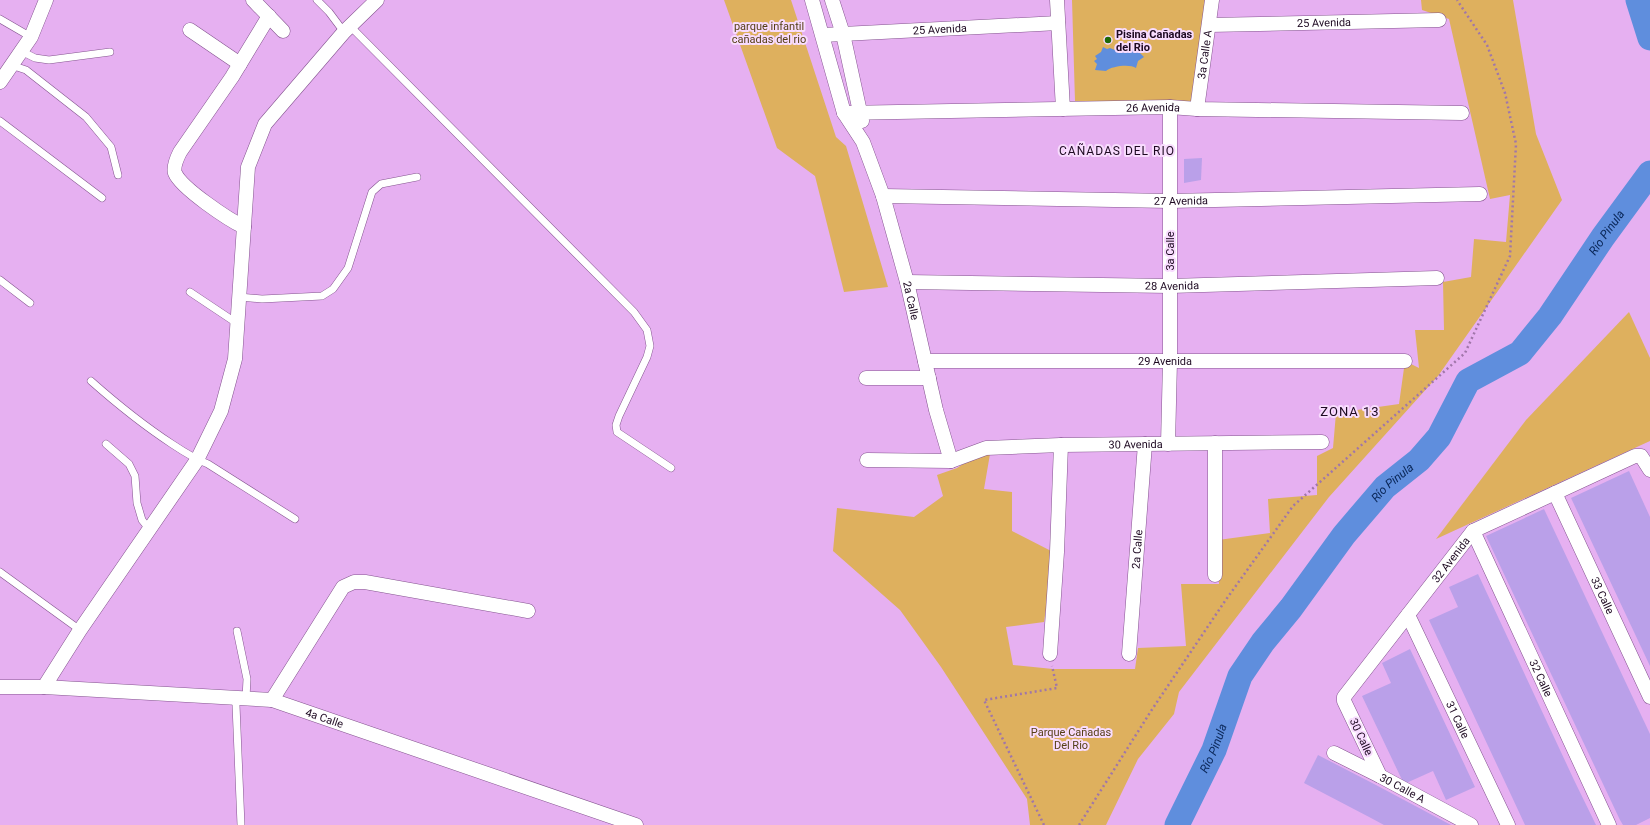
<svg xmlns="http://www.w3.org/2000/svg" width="1650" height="825" font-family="Roboto,sans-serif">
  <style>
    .green { fill: #deb05e }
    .water { fill: #5f8edd }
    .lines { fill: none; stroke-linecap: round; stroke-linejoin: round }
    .river { stroke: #5f8edd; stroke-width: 25 }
    .building { fill: #baa0e9 }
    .lane-casing { stroke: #84548f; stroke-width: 8 }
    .street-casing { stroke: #84548f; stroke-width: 15 }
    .path { stroke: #a076a9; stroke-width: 2.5; stroke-dasharray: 2 3; stroke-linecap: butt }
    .lane { stroke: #fff; stroke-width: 7 }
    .street { stroke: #fff; stroke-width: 14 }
    .poi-dot { fill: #1e6907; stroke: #f8dcfe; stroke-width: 1.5 }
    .labels { text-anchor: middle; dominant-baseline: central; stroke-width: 4; stroke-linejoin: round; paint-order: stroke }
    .street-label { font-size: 11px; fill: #1d0921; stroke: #f8dcfe }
    .park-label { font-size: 11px; fill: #553f16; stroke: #f8dcfe }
    .poi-label { font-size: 11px; font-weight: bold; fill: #1d0921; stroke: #f8dcfe; text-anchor: start }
    .neighbourhood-label { font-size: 12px; letter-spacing: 1px; fill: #1d0921; stroke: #f8dcfe }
    .water-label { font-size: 12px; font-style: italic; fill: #092657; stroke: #f8dcfe }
    .quarter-label { font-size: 13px; letter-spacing: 1px; fill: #1d0921; stroke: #f8dcfe }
  </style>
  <rect width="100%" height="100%" fill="#e6b0f1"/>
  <g class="green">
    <path d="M724 0H791L836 137 846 146 888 287 844 292 815 176 777 148Z"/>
    <path d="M1072 0H1213L1196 108 1075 101Z"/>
    <path d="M1421 0H1513L1536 134 1562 200 1438 376 1329 497 1179 692 1174 714 1138 759 1106 825H1030L1027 799 941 667 900 610 833 551 837 508 914 517 943 496 937 475 957 468 975 456 990 454 984 489 1012 492V531L1055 553 1044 622 1006 627 1013 665 1053 669H1135L1138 648 1186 646 1181 584H1219L1218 540 1270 533 1268 499 1317 495V456L1333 448 1336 413 1399 404 1405 361 1419 368 1415 330H1444L1443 282 1471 277 1474 239 1506 242 1510 195 1490 199 1449 19 1422 10Z"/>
    <path d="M1629 312 1650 358V441L1436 539 1526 420Z"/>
  </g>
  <path class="water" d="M1103 47 1107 49 1110 48 1115 50 1123 47 1130 50 1137 47 1141 50 1140 53 1144 57 1138 61 1136 68C1130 64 1112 66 1106 71L1095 70 1097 64 1094 61 1097 59 1095 56 1101 52Z"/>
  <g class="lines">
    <g class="river">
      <path d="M1638 0 1650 38"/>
      <path id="s1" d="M1177 825 1214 750 1240 676 1263 642 1291 608 1344 535 1385 487 1419 460 1439 437 1468 381 1520 353 1550 316 1603 237 1650 173"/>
    </g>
  </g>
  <g class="building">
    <path d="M1202 158 1201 180 1184 183V159Z"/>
    <path d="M1629 471 1650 517V666L1571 498Z"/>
    <path d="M1544 509 1650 734V818L1636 825H1623L1620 820 1486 536Z"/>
    <path d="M1478 574 1574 780 1596 825H1525L1512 797 1429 620 1458 607 1449 587Z"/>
    <path d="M1410 649 1475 787 1446 800 1433 771 1404 784 1362 696 1391 683 1382 663Z"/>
    <path d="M1318 755 1376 785 1451 825H1384L1371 818 1304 783Z"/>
  </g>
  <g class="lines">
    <g class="lane-casing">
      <g id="lane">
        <path d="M317 0 329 12 344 32"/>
        <path d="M0 19 31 37"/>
        <path d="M350 26 634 312 647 330 650 346 647 357 619 416 616 425 617 432 671 468"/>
        <path d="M21 51 35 58 49 60 110 52"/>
        <path d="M11 65 26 70 86 117 111 147 118 175"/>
        <path d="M0 121 102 198"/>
        <path d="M0 280 30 303"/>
        <path d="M190 292 238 324"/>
        <path d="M239 297 262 299 322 296 333 289 348 268 372 192 381 184 417 177"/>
        <path d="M91 381C117 404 143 425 172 444 184 452 195 459 208 464L295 519"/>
        <path d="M106 444 129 464 135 476 137 503 142 520 150 530"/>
        <path d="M0 572 80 630"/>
        <path d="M237 631 247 679 246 698"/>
        <path d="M234 697 236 705 241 825"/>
      </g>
    </g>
    <g class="street-casing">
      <g id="street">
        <path d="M253 0 283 31"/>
        <path id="s2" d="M812 0 844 113 863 142 883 196 907 282 936 410 951 461"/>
        <path d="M832 0 843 34 862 121"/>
        <path d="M1057 0 1063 109"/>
        <path id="s3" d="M1209 25 1439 20"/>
        <path d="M190 30 240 64"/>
        <path id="s4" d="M823 35 1058 23"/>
        <path d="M0 82 31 37 46 0"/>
        <path id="s5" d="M1197 109 1212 0"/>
        <path id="s6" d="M844 113 1170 107 1197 109 1462 113"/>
        <path id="s7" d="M883 196 1170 201 1480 194"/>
        <path d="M244 227C229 220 181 188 175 173 173 167 177 158 180 152L232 77 269 16"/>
        <path id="s8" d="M907 282 1170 286 1437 278"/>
        <path id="s9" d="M925 361H1405"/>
        <path d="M866 378H929"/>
        <path d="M1168 444 1170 361V107"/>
        <path id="s10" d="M867 460 951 461 986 448 1061 445 1322 442"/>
        <path id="s11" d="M1555 493 1650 697"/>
        <path id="s12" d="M1473 531 1609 825"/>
        <path d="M1215 575V443"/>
        <path id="s13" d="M1408 615 1508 825"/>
        <path d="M1050 654 1057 552 1061 445"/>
        <path id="s14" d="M1129 654 1145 444"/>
        <path id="s15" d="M0 687H44L272 700 636 825"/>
        <path d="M44 687 80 630 197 460 221 411 235 359 248 167 265 124 344 32 377 0"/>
        <path d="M272 700 343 587 354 582H365L528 611"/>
        <path id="s16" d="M1334 753 1380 776 1471 825"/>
        <path id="s17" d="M1380 776 1344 701V697L1473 531 1635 456H1641L1650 470"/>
      </g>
    </g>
    <g class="path">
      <path d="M1044 825 984 700 1057 688 1052 666"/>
      <path d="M1079 825 1151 711 1225 601 1293 506 1465 353 1510 256 1516 144 1505 93 1487 45 1457 0"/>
    </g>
    <use href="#lane" class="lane"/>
    <use href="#street" class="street"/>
  </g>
  <circle class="poi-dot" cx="1108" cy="40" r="4"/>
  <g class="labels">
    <g class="street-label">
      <text stroke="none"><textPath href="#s3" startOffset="115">25 Avenida</textPath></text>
      <text stroke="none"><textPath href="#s4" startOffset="117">25 Avenida</textPath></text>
      <text stroke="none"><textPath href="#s5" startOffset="55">3a Calle A</textPath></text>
      <text stroke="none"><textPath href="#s6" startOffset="309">26 Avenida</textPath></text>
      <text stroke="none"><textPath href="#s7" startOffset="298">27 Avenida</textPath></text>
      <text transform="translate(1170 251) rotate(-90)">3a Calle</text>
      <text stroke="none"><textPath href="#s8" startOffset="265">28 Avenida</textPath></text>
      <text stroke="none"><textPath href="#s2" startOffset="318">2a Calle</textPath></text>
      <text stroke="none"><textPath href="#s9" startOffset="240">29 Avenida</textPath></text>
      <text stroke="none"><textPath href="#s10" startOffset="271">30 Avenida</textPath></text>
      <text stroke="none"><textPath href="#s14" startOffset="105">2a Calle</textPath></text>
      <text stroke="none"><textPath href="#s17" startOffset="261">32 Avenida</textPath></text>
      <text stroke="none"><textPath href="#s11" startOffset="113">33 Calle</textPath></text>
      <text stroke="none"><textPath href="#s12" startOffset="162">32 Calle</textPath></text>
      <text stroke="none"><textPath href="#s15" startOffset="328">4a Calle</textPath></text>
      <text stroke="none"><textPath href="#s13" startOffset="116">31 Calle</textPath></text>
      <text transform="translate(1361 737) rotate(65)">30 Calle</text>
      <text stroke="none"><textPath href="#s16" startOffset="77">30 Calle A</textPath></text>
    </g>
    <g class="park-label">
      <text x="769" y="26">parque infantil<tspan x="769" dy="13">cañadas del rio</tspan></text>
      <text x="1071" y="732">Parque Cañadas<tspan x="1071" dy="13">Del Rio</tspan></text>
    </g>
    <g class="poi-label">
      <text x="1116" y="34">Pisina Cañadas<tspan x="1116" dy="13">del Rio</tspan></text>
    </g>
    <g class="neighbourhood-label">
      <text x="1117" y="151">CAÑADAS DEL RIO</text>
    </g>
    <g class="water-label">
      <text stroke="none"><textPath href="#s1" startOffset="745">Río Pinula</textPath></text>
      <text stroke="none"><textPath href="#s1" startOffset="409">Río Pinula</textPath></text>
      <text stroke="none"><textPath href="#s1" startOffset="85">Río Pinula</textPath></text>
    </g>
    <g class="quarter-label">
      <text x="1350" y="411">ZONA 13</text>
    </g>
  </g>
</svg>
